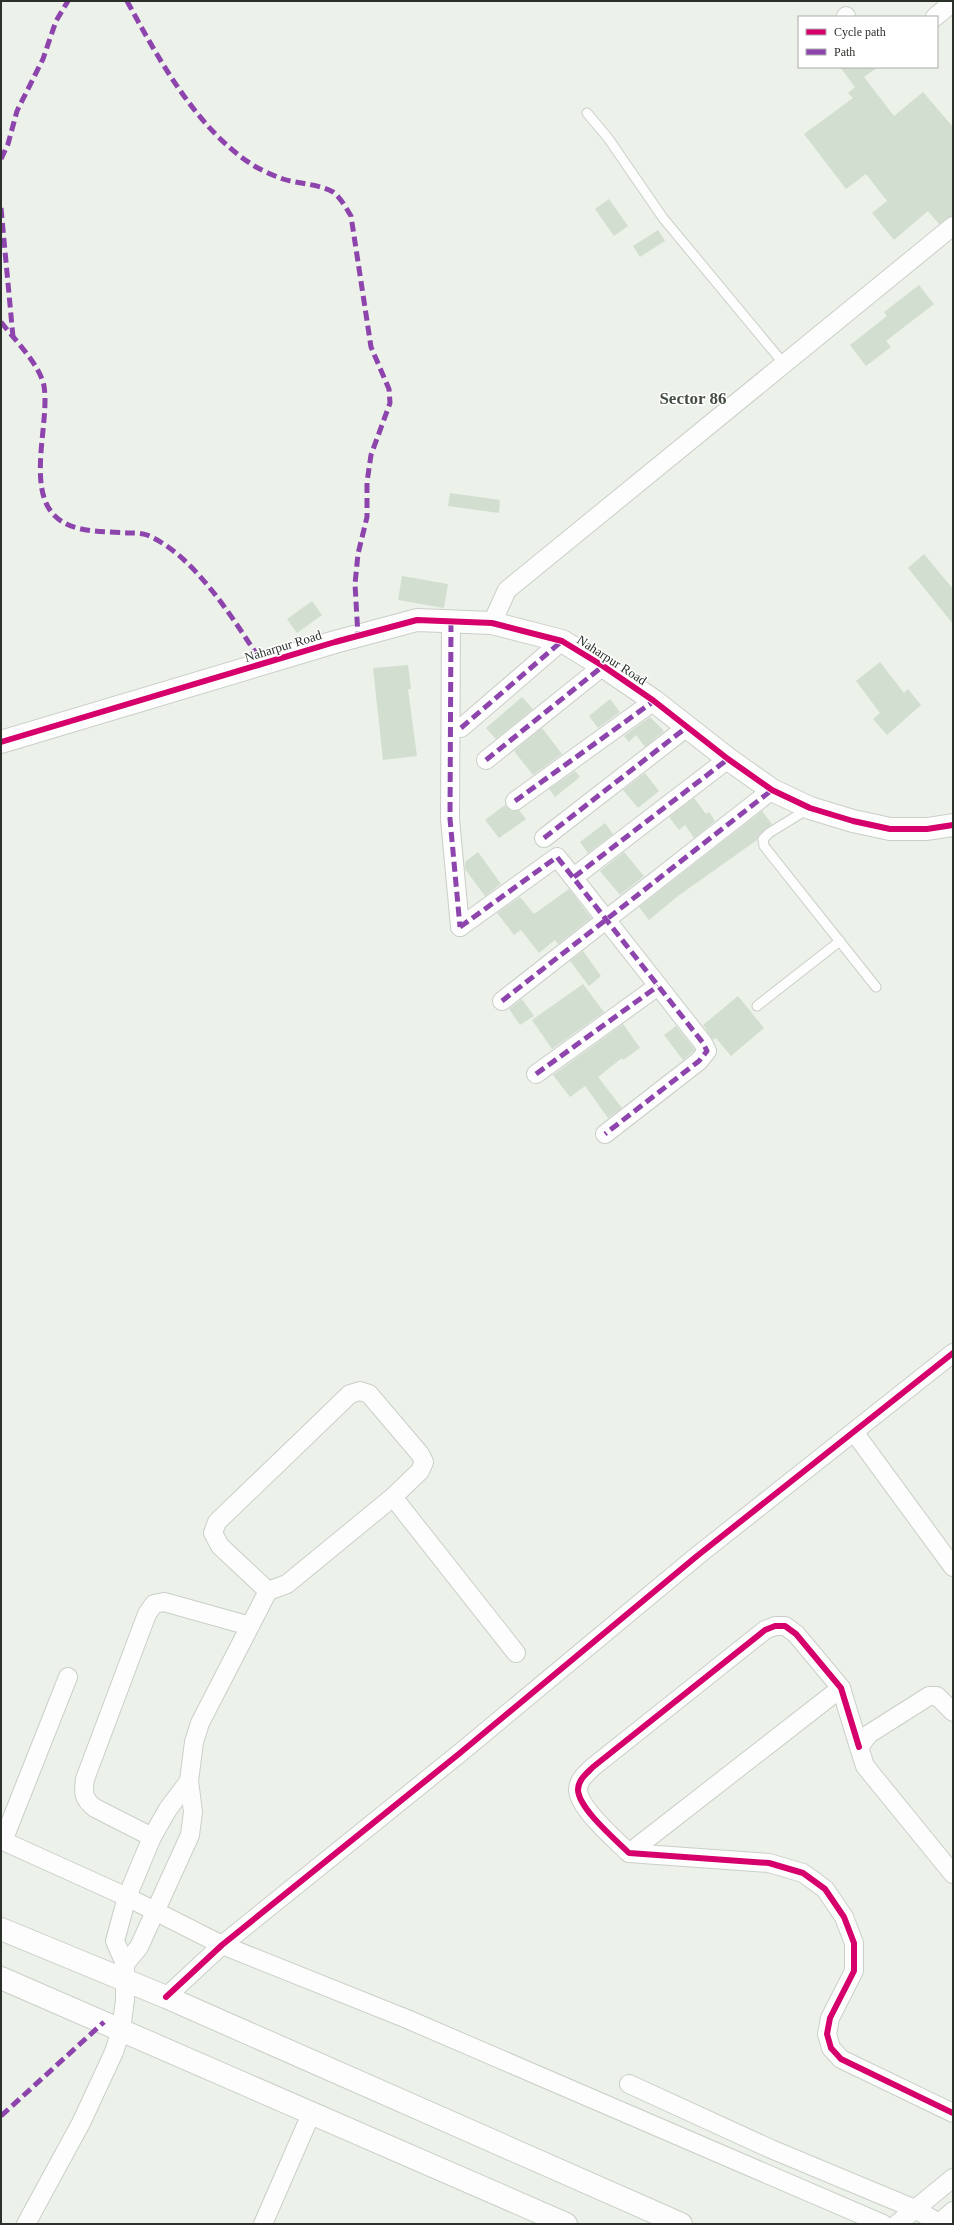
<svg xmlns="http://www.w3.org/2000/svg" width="954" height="2225" font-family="'Times New Roman',serif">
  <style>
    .building { fill: #d2ded0 }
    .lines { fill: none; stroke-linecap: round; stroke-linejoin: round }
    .service-casing { stroke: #cacfc8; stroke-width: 11 }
    .minor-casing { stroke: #cacfc8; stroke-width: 20 }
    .tertiary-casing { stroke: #cacfc8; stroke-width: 24 }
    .service { stroke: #fcfdfc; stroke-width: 9 }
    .minor { stroke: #fcfdfc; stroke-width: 18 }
    .tertiary { stroke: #fcfdfc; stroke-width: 22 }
    .quiet { stroke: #8e44ad; stroke-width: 5; stroke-dasharray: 10 5; stroke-linecap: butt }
    .cycleway-casing { stroke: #fff; stroke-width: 8 }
    .cycleway { stroke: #d6006c; stroke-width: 6 }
    .labels { text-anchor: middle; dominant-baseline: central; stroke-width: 3; stroke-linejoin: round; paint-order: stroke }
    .street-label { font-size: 13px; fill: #2b302a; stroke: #fff }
    .district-label { font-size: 17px; font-weight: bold; fill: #444f43; stroke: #fff }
  </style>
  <rect width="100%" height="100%" fill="#ecf2ea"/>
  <g class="building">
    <path d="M840 67H878L864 77 894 116 923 92 953 127V216L939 224 928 211 894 240 872 213 887 201 866 174 846 189 804 134 853 98 848 93 855 87Z"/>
    <path d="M609 199 628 226 614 236 595 209Z"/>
    <path d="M658 230 665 241 640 257 633 246Z"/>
    <path d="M919 285 934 304 886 341 891 347 866 366 850 345 887 316 884 312Z"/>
    <path d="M450 493 500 500 499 513 448 506Z"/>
    <path d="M924 554 953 589V624L908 568Z"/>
    <path d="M402 576 448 584 444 608 398 600Z"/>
    <path d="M312 601 322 615 297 633 287 619Z"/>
    <path d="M880 662 904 693 908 689 921 705 887 735 873 719 880 713 856 681Z"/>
    <path d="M408 665 411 689H408L417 756 383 760 373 668Z"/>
    <path d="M522 697 533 709 496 739 486 728Z"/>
    <path d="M610 699 620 712 598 728 589 716Z"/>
    <path d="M650 717 664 731 645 747 636 735 629 742 624 736Z"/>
    <path d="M542 728 562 754 533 775 514 751Z"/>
    <path d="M575 771 580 777 555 797 549 789Z"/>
    <path d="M645 773 659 791 638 808 623 790Z"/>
    <path d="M694 798 706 814 709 812 715 821 694 838 685 825 679 830 669 817Z"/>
    <path d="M505 805 511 811 519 810 526 819 499 838 485 820Z"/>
    <path d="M762 811 772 824 759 835 757 840 678 896 649 920 639 907Z"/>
    <path d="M605 823 613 834 588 853 580 842Z"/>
    <path d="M478 852 501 884 485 896 465 869V862Z"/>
    <path d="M624 852 644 876 620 895 600 871Z"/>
    <path d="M569 889 591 918 558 944 555 940 539 953 521 930 514 935 497 913 520 897 534 914Z"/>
    <path d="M583 951 601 976 589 986 570 961Z"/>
    <path d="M583 984 604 1012 552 1049 532 1020Z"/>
    <path d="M738 996 764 1028 731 1056 716 1038 713 1040 703 1025Z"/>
    <path d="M522 999 534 1016 520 1025 509 1009Z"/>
    <path d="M623 1024 640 1048 623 1060 622 1058 598 1077 622 1108 608 1118 585 1086 570 1097 553 1075Z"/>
    <path d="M676 1026 695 1050 683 1060 664 1035Z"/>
  </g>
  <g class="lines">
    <g class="service-casing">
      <g id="service">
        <path d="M587 113 608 138 663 218 784 364"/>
        <path d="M808 809 769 833 763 839 764 846 876 987"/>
        <path d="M757 1006 840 941"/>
      </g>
    </g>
    <g class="minor-casing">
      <g id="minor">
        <path d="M846 16V17"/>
        <path d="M935 17 953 2"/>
        <path d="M451 622 450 819 460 927"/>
        <path d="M492 623 507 590 953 226"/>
        <path d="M461 728 562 641"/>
        <path d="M486 760 603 666"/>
        <path d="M515 801 654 701"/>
        <path d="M544 838 687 727"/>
        <path d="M574 877 728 759"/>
        <path d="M460 927 557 857 703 1043 707 1051 699 1061 605 1134"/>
        <path d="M502 1001 772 790"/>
        <path d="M536 1074 658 986"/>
        <path d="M854 1432 953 1567"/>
        <path d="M393 1497 516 1653"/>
        <path d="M953 1712 937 1696H929L869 1734 859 1747 865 1766 953 1874"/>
        <path d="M859 1747 841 1688 796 1634 785 1626H775L765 1630 593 1767C586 1774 578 1780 578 1790 579 1809 616 1840 629 1853L769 1863 803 1873 825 1889 844 1917 854 1943V1971L830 2018 827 2034 831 2048 841 2059 953 2113"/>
        <path d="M152 1837 95 1808C83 1799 83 1793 85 1779L147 1614 154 1604 164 1602 250 1626"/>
        <path d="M1 1840 127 1897 222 1945 407 2019 883 2224"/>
        <path d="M3 1841 68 1677"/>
        <path d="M629 1853 841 1688"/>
        <path d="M125 1964 139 1947 190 1835 193 1812 189 1781 194 1742 200 1723 268 1591 287 1584 393 1497 420 1471 424 1462 420 1454 369 1394 360 1391 350 1394 217 1522 213 1533 220 1546 268 1591"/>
        <path d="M166 1997 222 1945 460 1753 697 1556 953 1353"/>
        <path d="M629 2084 771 2149 915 2209 939 2223"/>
        <path d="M26 2224 81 2123 114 2052 121 2030 125 2000V1964L115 1941 127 1897 152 1837 168 1809 189 1781"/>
        <path d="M263 2224 311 2114"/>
        <path d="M897 2224 953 2178"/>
        <path d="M938 2224 953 2211"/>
      </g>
    </g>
    <g class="tertiary-casing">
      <g id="tertiary">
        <path d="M1 742 335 642 417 620 492 623 562 641 603 666 654 701 728 759 772 790 810 808 853 821 890 829H927L953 825"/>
        <path d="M1 1929 166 1997 681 2224"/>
        <path d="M1 1978 566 2224"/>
      </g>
    </g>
    <use href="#service" class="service"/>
    <use href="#minor" class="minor"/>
    <use href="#tertiary" class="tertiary"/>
    <g class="quiet">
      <path d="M127 1C158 58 198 132 256 167 264 171 274 176 283 179 299 184 319 184 333 192 341 198 346 208 351 216L371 347 389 389 390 403 371 455 367 482V517L358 554 355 584 358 636"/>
      <path d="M1 159 8 144 17 111 43 59 56 21 68 1"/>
      <path d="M1 208 13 337"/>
      <path d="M1 322C14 339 40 365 44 386 50 422 26 488 55 516 73 534 106 531 129 533 135 533 142 533 147 535 195 555 235 622 263 664"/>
      <path d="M451 622 450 819 460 927"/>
      <path d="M461 728 562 641"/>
      <path d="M486 760 603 666"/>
      <path d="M515 801 654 701"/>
      <path d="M544 838 687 727"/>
      <path d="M574 877 728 759"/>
      <path d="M460 927 557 857 703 1043 707 1051 699 1061 605 1134"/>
      <path d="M502 1001 772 790"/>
      <path d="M536 1074 658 986"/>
      <path d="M1 2116 104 2022"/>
    </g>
    <g class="cycleway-casing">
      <g id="cycleway">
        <path d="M1 742 335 642 417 620 492 623 562 641 603 666 654 701 728 759 772 790 810 808 853 821 890 829H927L953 825"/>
        <path d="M859 1747 841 1688 796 1634 785 1626H775L765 1630 593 1767C586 1774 578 1780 578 1790 579 1809 616 1840 629 1853L769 1863 803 1873 825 1889 844 1917 854 1943V1971L830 2018 827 2034 831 2048 841 2059 953 2113"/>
        <path d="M166 1997 222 1945 460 1753 697 1556 953 1353"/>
      </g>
    </g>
    <use href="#cycleway" class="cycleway"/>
  </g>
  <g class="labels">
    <g class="street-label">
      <text transform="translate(283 646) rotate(-17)">Naharpur Road</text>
      <text transform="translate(612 660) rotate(33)">Naharpur Road</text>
    </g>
    <g class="district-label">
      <text x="693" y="398">Sector 86</text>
    </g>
  </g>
  <rect width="954" height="2225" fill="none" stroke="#2b302a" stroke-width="4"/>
  <rect x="798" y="16" width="140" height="52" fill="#ffffff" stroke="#aaacaa"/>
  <rect x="806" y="29" width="20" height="6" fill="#d6006c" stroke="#aaacaa"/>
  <text x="834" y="36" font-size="12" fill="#2b302a">Cycle path</text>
  <rect x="806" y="49" width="20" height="6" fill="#8e44ad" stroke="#aaacaa"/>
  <text x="834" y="56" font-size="12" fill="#2b302a">Path</text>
</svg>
